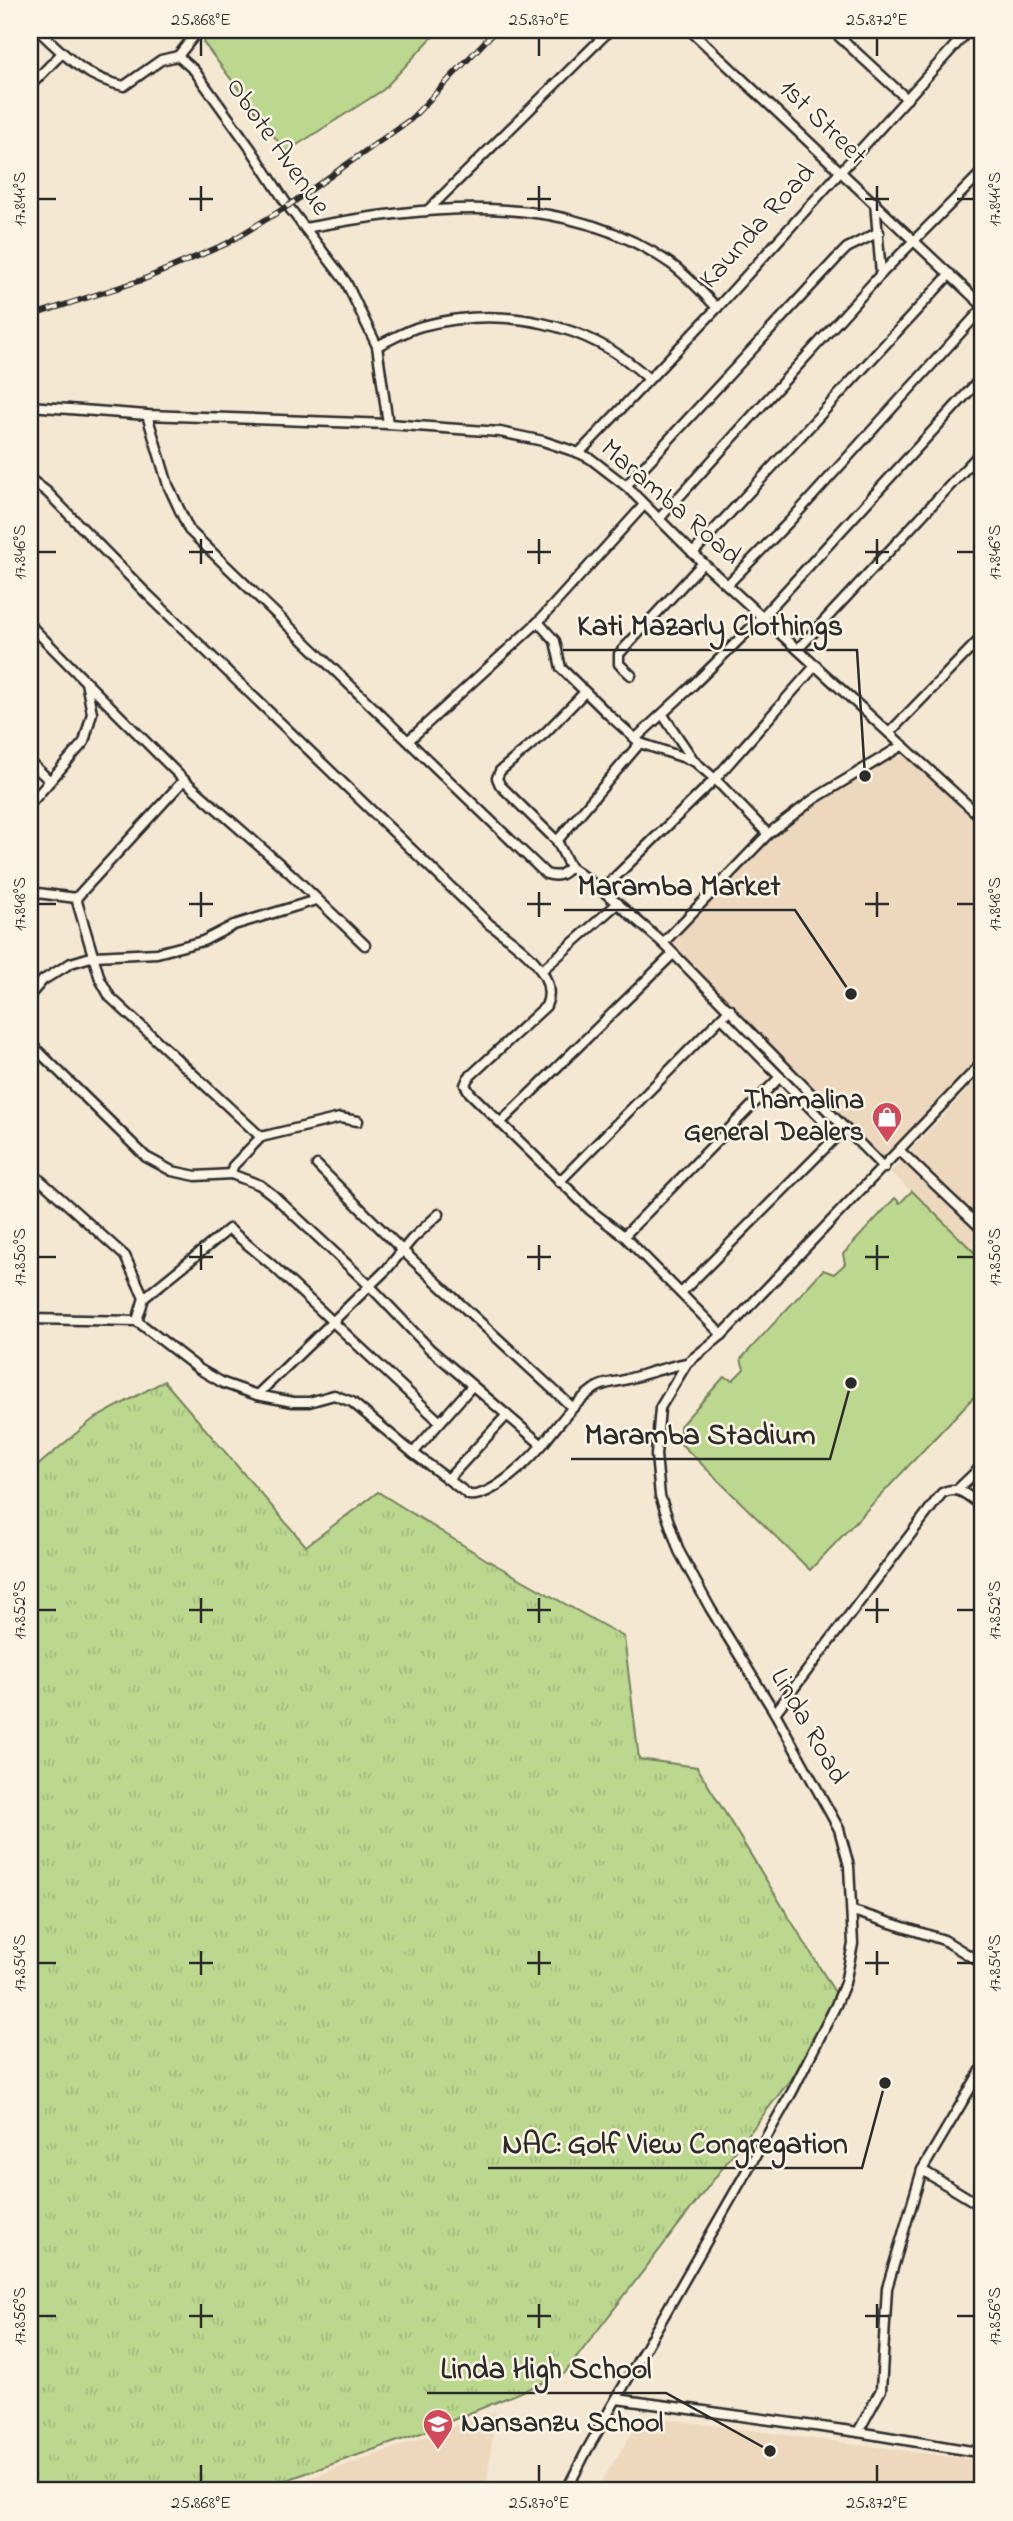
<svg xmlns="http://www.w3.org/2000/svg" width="1013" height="2521" font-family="'Indie Flower',sans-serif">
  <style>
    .built { fill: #edd8be }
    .grass { fill: url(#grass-tufts); stroke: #74825d; stroke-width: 2 }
    .green { fill: #bcd88f; stroke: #74825d; stroke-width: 2 }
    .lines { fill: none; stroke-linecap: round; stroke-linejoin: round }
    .minor-casing { stroke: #2b2b2b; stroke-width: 13 }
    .minor { stroke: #fcf5e5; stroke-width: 8 }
    .rail-casing { stroke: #2b2b2b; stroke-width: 6 }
    .rail { stroke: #fcf5e5; stroke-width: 3.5; stroke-dasharray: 10; stroke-linecap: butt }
    .ticks { fill: none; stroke: #2b2b2b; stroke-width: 2.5 }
    .labels { text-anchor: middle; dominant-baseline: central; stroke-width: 5; stroke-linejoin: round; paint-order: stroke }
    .street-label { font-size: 28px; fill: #2b2b2b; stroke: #fcf5e5 }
    .poi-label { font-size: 28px; font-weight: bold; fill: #2b2b2b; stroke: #fcf5e5; text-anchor: end }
    .leader { fill: none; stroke: #2b2b2b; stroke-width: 2.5 }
    .callout-dot { fill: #2b2b2b; stroke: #fcf5e5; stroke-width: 2.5 }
    .callout-label { font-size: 30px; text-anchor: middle; font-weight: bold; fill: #2b2b2b; stroke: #fcf5e5; stroke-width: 5; stroke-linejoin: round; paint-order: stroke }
    .neatline { fill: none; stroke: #2b2b2b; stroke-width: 2.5 }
    .ticks-label { font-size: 18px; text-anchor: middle; fill: #2b2b2b }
  </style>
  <defs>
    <pattern id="grass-tufts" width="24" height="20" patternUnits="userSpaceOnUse" patternTransform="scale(1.75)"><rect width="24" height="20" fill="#bcd88f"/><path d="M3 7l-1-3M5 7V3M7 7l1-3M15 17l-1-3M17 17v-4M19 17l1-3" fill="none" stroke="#a2ba7c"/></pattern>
  </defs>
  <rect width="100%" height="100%" fill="#f5e8d3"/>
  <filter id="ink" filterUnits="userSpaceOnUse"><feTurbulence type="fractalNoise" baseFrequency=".0143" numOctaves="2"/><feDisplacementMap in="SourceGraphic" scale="14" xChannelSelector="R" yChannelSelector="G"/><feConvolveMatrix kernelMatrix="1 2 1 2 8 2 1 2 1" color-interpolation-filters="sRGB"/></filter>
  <g filter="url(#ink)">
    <g class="built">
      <path d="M902 752 983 826V1051L882 1163 808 1082 662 937 762 846 816 801Z"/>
      <path d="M983 1073V1261L891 1172Z"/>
      <path d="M496 2411 486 2491H274Z"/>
      <path d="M643 2416 983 2461V2491H595Z"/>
    </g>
    <path class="grass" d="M164 1381 306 1546 378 1492 487 1560 624 1637 639 1759 697 1767 836 1994 817 2045 564 2374 424 2432 255 2491H30V1472L92 1420Z"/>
    <g class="green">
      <path d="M216 30H439L383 90 286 152 203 42Z"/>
      <path d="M912 1191 983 1261V1387L810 1570 680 1443V1426L724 1377 733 1380 744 1369 741 1359 823 1270 834 1274 845 1264 843 1254 895 1198 900 1203Z"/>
    </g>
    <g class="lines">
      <g class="minor-casing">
        <g id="minor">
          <path d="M38 30C66 56 85 78 124 86L161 60 178 56 194 70 251 149 288 206 346 282 377 346 388 424"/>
          <path d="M690 30 983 306"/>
          <path d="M832 30 907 99"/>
          <path d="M178 56 199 30"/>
          <path d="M30 86 62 53"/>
          <path d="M875 202 881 274"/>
          <path d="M428 210 610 30"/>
          <path d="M305 228C425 205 565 189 671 264 688 276 702 292 717 308"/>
          <path d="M377 346C392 339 407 330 422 326 502 305 589 322 649 379"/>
          <path d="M30 406 147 415 388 424 500 432 543 441 579 453 591 459 626 486 703 563 983 819"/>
          <path d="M147 415 168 485 189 530 546 874C557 877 562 876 570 867L557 841 500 785 497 778 500 771 545 733 584 693"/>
          <path d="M579 453 717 308 969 30"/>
          <path d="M30 479 47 492 144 591 489 924C512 941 561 972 546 1006L468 1078 465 1085 470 1093 590 1210 624 1236 722 1335"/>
          <path d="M626 486 837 258 847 248 879 232"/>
          <path d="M659 519 881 274 983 171"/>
          <path d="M693 553 950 274"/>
          <path d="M728 584 789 522 983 308"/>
          <path d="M538 622 555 641 561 668 609 715 640 743 694 761"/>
          <path d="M30 625 86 682 92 713 84 742 30 804"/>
          <path d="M798 649 983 450"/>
          <path d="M631 675 619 664V654L703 563"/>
          <path d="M86 682 184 780 290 873 365 945"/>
          <path d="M663 715 694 761 715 779 768 834"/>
          <path d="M889 733 983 636"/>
          <path d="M636 738 689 689 763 616 983 376"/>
          <path d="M409 740 538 622 644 505"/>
          <path d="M30 762 49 780"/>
          <path d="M184 780 76 898 100 979 110 997 261 1137"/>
          <path d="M557 841 640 743"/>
          <path d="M570 867 602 890 663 943 884 1168"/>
          <path d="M602 890 715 779 816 665"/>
          <path d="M30 892 76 898"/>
          <path d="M663 943 768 834 814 799 903 745"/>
          <path d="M541 971 618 903"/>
          <path d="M30 995 43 980 71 963 94 956 157 953 203 941 234 925 316 900"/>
          <path d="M722 1018 823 1121"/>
          <path d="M30 1043 146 1157 172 1171 196 1176 231 1174"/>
          <path d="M358 1121 340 1118 261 1137 233 1166 231 1174 260 1185 273 1195 369 1285 430 1349 542 1445C558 1425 573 1404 594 1389 604 1382 613 1383 624 1380 646 1374 666 1367 687 1363"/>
          <path d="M501 1122 673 954"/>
          <path d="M900 1151 983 1230"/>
          <path d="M317 1165 403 1251 572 1407"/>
          <path d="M30 1171 125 1256 144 1298"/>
          <path d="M559 1182 730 1009"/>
          <path d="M624 1236 780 1077"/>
          <path d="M681 1293 845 1128"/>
          <path d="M30 1319 137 1321 199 1369 223 1383 257 1395 293 1402H309L334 1395 339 1397 352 1402 413 1453 469 1495C492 1498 528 1461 542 1445"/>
          <path d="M137 1321 144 1298 229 1229 272 1265 440 1422"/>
          <path d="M257 1395 387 1269 412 1239 439 1214"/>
          <path d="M413 1453 472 1386"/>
          <path d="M448 1479 507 1415"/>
          <path d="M958 1489 983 1465"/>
          <path d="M775 1713 942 1493C959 1484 969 1497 983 1507"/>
          <path d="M853 1911 944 1940 983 1964"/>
          <path d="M983 2067 922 2170 983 2207"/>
          <path d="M617 2399 858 2432 983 2453"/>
          <path d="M858 2432 881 2390 887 2288 922 2170"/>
          <path d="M566 2491 587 2450 792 2092 836 2005 845 1983 853 1944 849 1866 839 1829 775 1713 710 1608 679 1551 660 1496 656 1455 660 1408 687 1363 722 1335 983 1062"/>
        </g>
      </g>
      <use href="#minor" class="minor"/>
      <g class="rail-casing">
        <path id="rail" d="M30 316 142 280 226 244 288 206 411 119 496 30"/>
      </g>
      <use href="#rail" class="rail"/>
    </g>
  </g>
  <path class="ticks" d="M201 38V56M539 38V56M877 38V56M201 186V211M539 186V211M877 186V211M38 199H56M189 199H213M527 199H551M865 199H889M957 199H974M201 539V564M539 539V564M877 539V564M38 552H56M189 552H213M527 552H551M865 552H889M957 552H974M201 892V917M539 892V917M877 892V917M38 904H56M189 904H213M527 904H551M865 904H889M957 904H974M201 1245V1270M539 1245V1270M877 1245V1270M38 1257H56M189 1257H213M527 1257H551M865 1257H889M957 1257H974M201 1598V1623M539 1598V1623M877 1598V1623M38 1610H56M189 1610H213M527 1610H551M865 1610H889M957 1610H974M201 1951V1975M539 1951V1975M877 1951V1975M38 1963H56M189 1963H213M527 1963H551M865 1963H889M957 1963H974M201 2304V2328M539 2304V2328M877 2304V2328M38 2316H56M189 2316H213M527 2316H551M865 2316H889M957 2316H974M201 2465V2482M539 2465V2482M877 2465V2482"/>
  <defs>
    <g id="shop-pin" transform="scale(1.575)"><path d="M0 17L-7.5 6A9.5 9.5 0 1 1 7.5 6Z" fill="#d1495b" stroke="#fcf5e5"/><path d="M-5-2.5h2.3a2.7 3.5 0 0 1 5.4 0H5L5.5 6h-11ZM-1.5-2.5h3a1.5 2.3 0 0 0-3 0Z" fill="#fff"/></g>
    <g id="school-pin" transform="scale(1.575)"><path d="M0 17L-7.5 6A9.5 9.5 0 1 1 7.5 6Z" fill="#d1495b" stroke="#fcf5e5"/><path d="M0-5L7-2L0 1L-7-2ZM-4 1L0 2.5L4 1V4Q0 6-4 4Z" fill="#fff"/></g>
  </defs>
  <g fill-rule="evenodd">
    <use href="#shop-pin" x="887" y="1117"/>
    <use href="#school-pin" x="438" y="2424"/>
  </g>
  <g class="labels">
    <g class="street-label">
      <text transform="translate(822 123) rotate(44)">1st Street</text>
      <text transform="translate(277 147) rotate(55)">Obote Avenue</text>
      <text transform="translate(758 227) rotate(-48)">Kaunda Road</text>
      <text transform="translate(670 503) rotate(41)">Maramba Road</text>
      <text transform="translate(808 1727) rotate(60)">Linda Road</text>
    </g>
    <g class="poi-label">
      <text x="864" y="1101">Thamalina<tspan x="864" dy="32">General Dealers</tspan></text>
      <text x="461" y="2424" text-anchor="start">Nansanzu School</text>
    </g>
  </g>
  <path class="leader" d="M865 776L857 650H563M851 994L795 910H564M851 1383L830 1459H571M885 2083L862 2168H488M770 2451L666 2393H427"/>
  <g class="callout-dot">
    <circle cx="865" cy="776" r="7"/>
    <circle cx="851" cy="994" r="7"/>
    <circle cx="851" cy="1383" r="7"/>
    <circle cx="885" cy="2083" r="7"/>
    <circle cx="770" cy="2451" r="7"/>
  </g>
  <g class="callout-label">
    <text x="710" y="635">Kati Mazarly Clothings</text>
    <text x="679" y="895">Maramba Market</text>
    <text x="700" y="1444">Maramba Stadium</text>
    <text x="675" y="2153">NAC: Golf View Congregation</text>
    <text x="546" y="2378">Linda High School</text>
  </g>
  <rect width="1013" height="2521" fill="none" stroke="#fcf5e5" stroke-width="77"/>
  <rect x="38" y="38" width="936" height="2444" class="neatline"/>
  <g class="ticks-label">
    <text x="201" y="25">25.868°E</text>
    <text x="539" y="25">25.870°E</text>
    <text x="877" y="25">25.872°E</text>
    <text transform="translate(19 199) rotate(-90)" y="6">17.844°S</text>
    <text transform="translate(994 199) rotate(-90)" y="6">17.844°S</text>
    <text transform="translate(19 552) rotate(-90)" y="6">17.846°S</text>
    <text transform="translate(994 552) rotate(-90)" y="6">17.846°S</text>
    <text transform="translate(19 904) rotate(-90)" y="6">17.848°S</text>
    <text transform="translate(994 904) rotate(-90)" y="6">17.848°S</text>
    <text transform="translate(19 1257) rotate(-90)" y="6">17.850°S</text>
    <text transform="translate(994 1257) rotate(-90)" y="6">17.850°S</text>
    <text transform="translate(19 1610) rotate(-90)" y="6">17.852°S</text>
    <text transform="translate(994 1610) rotate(-90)" y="6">17.852°S</text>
    <text transform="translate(19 1963) rotate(-90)" y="6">17.854°S</text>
    <text transform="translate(994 1963) rotate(-90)" y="6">17.854°S</text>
    <text transform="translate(19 2316) rotate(-90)" y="6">17.856°S</text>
    <text transform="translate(994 2316) rotate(-90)" y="6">17.856°S</text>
    <text x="201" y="2508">25.868°E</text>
    <text x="539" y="2508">25.870°E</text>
    <text x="877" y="2508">25.872°E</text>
  </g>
</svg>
